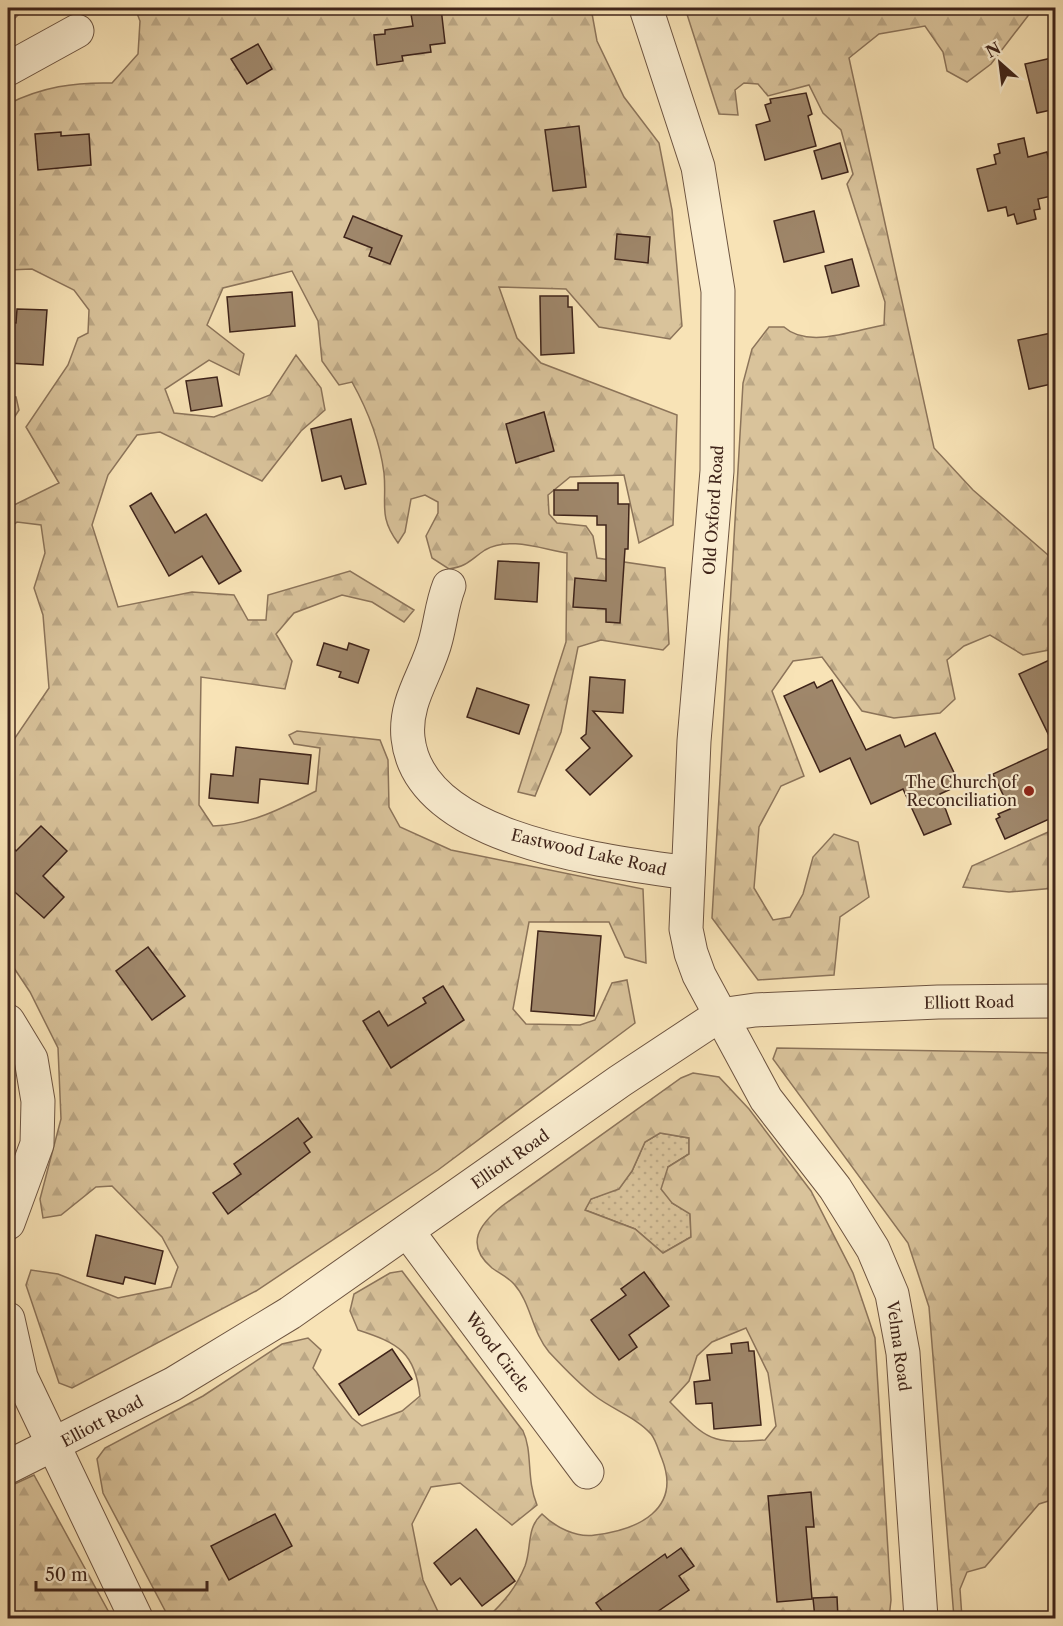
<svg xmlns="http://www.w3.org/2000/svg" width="1063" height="1626" font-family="'Libre Caslon Text',serif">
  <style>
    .green { fill: url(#green-dots); stroke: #8c745a; stroke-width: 1.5 }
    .forest { fill: url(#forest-firs); stroke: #8c745a; stroke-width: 1.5; fill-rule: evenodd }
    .building { fill: #9f876b; stroke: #3f241a; stroke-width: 1.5 }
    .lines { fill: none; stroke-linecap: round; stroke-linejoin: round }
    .minor-casing { stroke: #6d5441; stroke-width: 35 }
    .minor { stroke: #faedd0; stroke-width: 33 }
    .poi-dot { fill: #8f2418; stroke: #faedd0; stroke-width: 2 }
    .labels { text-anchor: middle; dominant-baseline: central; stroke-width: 4.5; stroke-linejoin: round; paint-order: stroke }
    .street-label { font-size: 16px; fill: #3f241a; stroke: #faedd0 }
    .poi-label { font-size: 16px; fill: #3f241a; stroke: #faedd0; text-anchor: end }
  </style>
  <defs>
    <pattern id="green-dots" width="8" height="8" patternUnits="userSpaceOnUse" patternTransform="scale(1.5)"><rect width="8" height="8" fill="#d9c39b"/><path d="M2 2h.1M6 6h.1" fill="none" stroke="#bba785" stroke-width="1.8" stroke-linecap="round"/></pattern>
    <pattern id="forest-firs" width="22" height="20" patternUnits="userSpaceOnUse" patternTransform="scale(1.5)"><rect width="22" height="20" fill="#d9c39b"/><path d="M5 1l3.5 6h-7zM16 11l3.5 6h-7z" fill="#bba785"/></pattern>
  </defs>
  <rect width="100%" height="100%" fill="#f8e3b6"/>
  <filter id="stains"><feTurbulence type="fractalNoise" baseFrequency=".00333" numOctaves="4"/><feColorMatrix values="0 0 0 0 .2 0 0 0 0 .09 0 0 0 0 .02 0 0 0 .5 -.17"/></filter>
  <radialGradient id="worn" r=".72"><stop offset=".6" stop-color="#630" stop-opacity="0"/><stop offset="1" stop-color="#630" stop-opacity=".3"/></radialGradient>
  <path class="green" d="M660 1133 689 1138V1154L668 1167 672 1203 690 1213 691 1237 663 1253 635 1229 585 1210 591 1199 619 1188 632 1171 645 1142Z"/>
  <g class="forest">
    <path d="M8 8H25L8 25Z"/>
    <path d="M135 8H591L597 41 624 97 659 143 672 210 682 326 670 339 599 327 566 289 499 287 517 338 541 363 677 415 673 525 639 543 624 475 570 477 548 495 549 514 557 523 586 526 593 536 597 558 665 568 669 644 663 650 601 640 578 647 561 732 535 796 518 792 566 642 567 553C542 549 508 536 485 550 470 560 468 566 449 569L432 558 426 536 438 513V502L425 495 411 499 405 532 398 543C378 516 387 504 384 473 380 442 367 409 352 382L339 385 322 361 318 321 292 271 223 288 207 325 244 354 239 375 209 360 165 389 174 413 214 417 270 395 296 355 321 388 325 410 301 431 262 481 160 432 137 435 108 475 92 525 118 607 192 592 234 595 248 620H266L268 595 350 571 414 610 404 622 372 602 342 595 294 613 276 634 292 661 285 689 201 677 199 805 213 826C250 825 283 808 316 791L320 748 294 744 289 735 297 731 380 740 388 760 389 807 400 827 451 850 643 889 646 963 625 957 609 922H529L513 1009 526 1024 580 1025 595 1020 612 983 627 980 635 1023 438 1170 256 1291 72 1388 59 1383 26 1285 31 1270 58 1274 118 1298 171 1287 178 1267 162 1237 112 1186 96 1187 61 1215 43 1218 40 1199 61 1119 58 1048 30 992 8 959V737L15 738 49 688 43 615 34 588 45 553 41 525 17 522 9 529 8 508 59 483 26 427 68 365 78 338 88 333 89 310 74 290 32 269 8 270V104C42 87 74 82 112 83L138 54 140 21Z"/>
    <path d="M685 8H1034L991 64 967 82 947 71 943 52 925 26 879 34 849 58 934 448 973 490 1055 561V639L1049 650 1023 655 990 635 964 646 947 660 955 699 940 713 894 718 862 711 822 657 793 661 772 691 804 776 781 786 759 827 754 888 773 920 790 917 803 894 813 857 834 834 858 842 869 897 840 917 834 975 758 980 712 918 743 383 752 349 769 327H784C808 349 855 330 884 325L885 302 847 184 853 174 841 130 823 113 809 85 768 96 758 84 744 83 735 90 738 115 719 114Z"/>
    <path d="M8 396 16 397 19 410 8 427Z"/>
    <path d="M1055 829V888L1009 892 963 887 972 866Z"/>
    <path d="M777 1048 1055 1053V1499L1039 1504 985 1567 967 1572 960 1589 962 1618H954L929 1307 908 1243 773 1059Z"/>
    <path d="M693 1073 719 1077 749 1109 811 1191 853 1273 875 1338 891 1600 889 1618H487C504 1602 516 1588 525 1566 532 1547 526 1528 542 1514 555 1527 576 1538 595 1535 637 1530 682 1510 662 1459 659 1452 656 1440 651 1434 637 1418 612 1409 595 1396 579 1384 563 1367 549 1352 532 1332 531 1303 514 1284 508 1277 499 1273 492 1268 464 1244 480 1224 502 1206L681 1078ZM660 1133 689 1138V1154L668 1167 661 1189 672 1203 690 1214 691 1237 663 1253 635 1229 585 1210 591 1199 619 1189 632 1171 645 1142ZM746 1328 768 1373 776 1426 765 1440C711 1444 708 1441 670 1402L689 1381 697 1356 712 1342Z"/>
    <path d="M402 1271 523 1431C533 1452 526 1479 537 1505L512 1525 460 1483 431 1487 412 1524 423 1580 441 1618H169L103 1493 97 1459 105 1448 203 1396 282 1344 308 1338 321 1350 313 1368 352 1418 362 1426 402 1411 420 1396C415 1352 398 1343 358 1330L350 1311 354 1294 390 1273Z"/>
    <path d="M34 1475 112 1618H8V1487Z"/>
  </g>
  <g class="building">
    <path d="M410 8H441L445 43 430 45 431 52 402 56 403 61 377 65 374 35 385 34V30L413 26Z"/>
    <path d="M258 44 272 69 247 84 231 59Z"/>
    <path d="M1056 57V109L1037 113 1025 64Z"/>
    <path d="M806 93 812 114 808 116 816 146 765 160 756 125 770 121 765 105 771 103 770 99Z"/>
    <path d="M579 126 586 187 553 191 545 130Z"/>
    <path d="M61 132V136L89 134 91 165 38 170 35 134Z"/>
    <path d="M1024 138 1028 157 1047 152 1056 195 1038 199 1040 209 1034 210 1036 219 1017 224 1014 214 1008 216 1006 207 988 211 977 169 996 164 994 155 1000 153 998 144Z"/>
    <path d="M840 143 848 172 822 179 814 151Z"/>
    <path d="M814 211 824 252 784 262 774 221Z"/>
    <path d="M353 216 402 236 390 264 369 256 372 248 344 237Z"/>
    <path d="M617 234 650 237 648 263 615 259Z"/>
    <path d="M852 259 859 286 832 293 825 266Z"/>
    <path d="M292 292 295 326 230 332 227 297Z"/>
    <path d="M540 296H568V307H572L574 353 541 355Z"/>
    <path d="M17 309 47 310 43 365 8 363V322L16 323Z"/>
    <path d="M1056 332V383L1029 389 1018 340Z"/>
    <path d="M217 377 222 406 191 411 186 381Z"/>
    <path d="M544 412 554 451 516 463 506 424Z"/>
    <path d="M351 419 366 484 345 489 341 476 322 481 311 429Z"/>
    <path d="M578 483H618V504H629L628 549H625L620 623 606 622V609L573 607 575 578 606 581V525H597V516L554 515V490H578Z"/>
    <path d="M151 493 175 533 206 514 241 571 219 584 202 556 169 576 130 506Z"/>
    <path d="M498 561 539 563 537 602 495 599Z"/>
    <path d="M324 643 347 650 349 643 369 650 358 683 339 677 341 672 317 665Z"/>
    <path d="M1056 657V816L1005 839 996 819 1000 817 998 814 1010 809 993 774 1054 746 1019 674Z"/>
    <path d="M590 677 625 680 623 713 593 711 632 756 590 795 566 770 590 748 581 738 586 734Z"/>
    <path d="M832 680 866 750 900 735 905 747 935 733 960 785 940 794 951 824 924 835 903 789 871 804 850 758 820 772 784 696 814 682 817 688Z"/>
    <path d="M477 688 529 705 519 734 467 717Z"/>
    <path d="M236 747 311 755 308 784 260 779 258 803 209 798 211 774 233 776Z"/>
    <path d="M41 826 67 851 43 876 64 897 44 918 8 886V842L16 851Z"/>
    <path d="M538 931 601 936 594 1016 531 1011Z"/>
    <path d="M148 947 185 996 152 1020 116 971Z"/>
    <path d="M443 986 464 1020 391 1068 363 1021 379 1011 388 1026 426 1003 423 998Z"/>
    <path d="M298 1118 312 1137 304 1143 310 1152 228 1214 213 1193 241 1174 234 1164Z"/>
    <path d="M96 1235 163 1251 155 1284 125 1277 123 1284 87 1276Z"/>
    <path d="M644 1272 669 1306 629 1335 637 1347 619 1360 591 1320 626 1295 621 1289Z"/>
    <path d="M748 1342 749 1351H754L761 1425 714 1429 712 1403 696 1404 694 1382 710 1380 707 1355 732 1353 731 1344Z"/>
    <path d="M392 1349 412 1379 359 1415 339 1384Z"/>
    <path d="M811 1492 814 1527H806L812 1599 777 1602 768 1496Z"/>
    <path d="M275 1514 292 1546 229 1580 211 1546Z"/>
    <path d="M476 1529 515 1581 482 1606 460 1578 451 1585 434 1563Z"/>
    <path d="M681 1548 694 1566 679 1576 689 1590 648 1618H607L596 1603 665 1554 667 1558Z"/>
    <path d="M837 1597 838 1618H815L813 1598Z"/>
  </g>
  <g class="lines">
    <g class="minor-casing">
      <g id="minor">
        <path d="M646 8 698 167 718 291 717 471 694 741 686 929 691 953 699 975 766 1099 835 1188 873 1249 892 1294 903 1353 921 1618"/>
        <path d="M8 69 77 31"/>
        <path d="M449 586C442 604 441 620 436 639 428 673 404 700 408 738 419 842 607 861 688 873"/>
        <path d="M8 1021 31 1059 38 1101 37 1144 8 1223"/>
        <path d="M408 1232 587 1472"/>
        <path d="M8 1319 21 1377 136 1618"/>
        <path d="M8 1467 173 1384 290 1313 620 1081 720 1015 755 1010 938 1002 1056 1001"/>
      </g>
    </g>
    <use href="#minor" class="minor"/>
  </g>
  <circle class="poi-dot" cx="1029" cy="791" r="6"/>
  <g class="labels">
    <g class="street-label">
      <text transform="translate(713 510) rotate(-86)">Old Oxford Road</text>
      <text transform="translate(589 852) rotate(13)">Eastwood Lake Road</text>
      <text transform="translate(969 1002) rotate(-1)">Elliott Road</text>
      <text transform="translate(510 1159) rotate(-35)">Elliott Road</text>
      <text transform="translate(899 1346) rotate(82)">Velma Road</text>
      <text transform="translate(498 1352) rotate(53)">Wood Circle</text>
      <text transform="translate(102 1421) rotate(-28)">Elliott Road</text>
    </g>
    <g class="poi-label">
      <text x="1017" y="782">The Church of<tspan x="1017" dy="18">Reconciliation</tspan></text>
    </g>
  </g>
  <rect width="1063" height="1626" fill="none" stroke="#f8e3b6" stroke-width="30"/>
  <rect x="9" y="9" width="1045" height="1608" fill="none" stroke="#3f241a" stroke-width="3"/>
  <rect x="15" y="15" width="1033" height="1596" fill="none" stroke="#3f241a" stroke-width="1.5"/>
  <g transform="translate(1000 63) rotate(332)" stroke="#faedd0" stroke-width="4.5" paint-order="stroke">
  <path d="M0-4.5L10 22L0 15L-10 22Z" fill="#3f241a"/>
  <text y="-9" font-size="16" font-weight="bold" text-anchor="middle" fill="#3f241a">N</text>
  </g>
  <path d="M36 1581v9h171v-9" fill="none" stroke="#3f241a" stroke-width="3"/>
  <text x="45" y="1581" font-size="18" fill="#3f241a" stroke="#faedd0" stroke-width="4.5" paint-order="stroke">50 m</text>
  <rect width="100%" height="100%" filter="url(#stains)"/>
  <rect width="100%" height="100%" fill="url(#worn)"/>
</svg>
